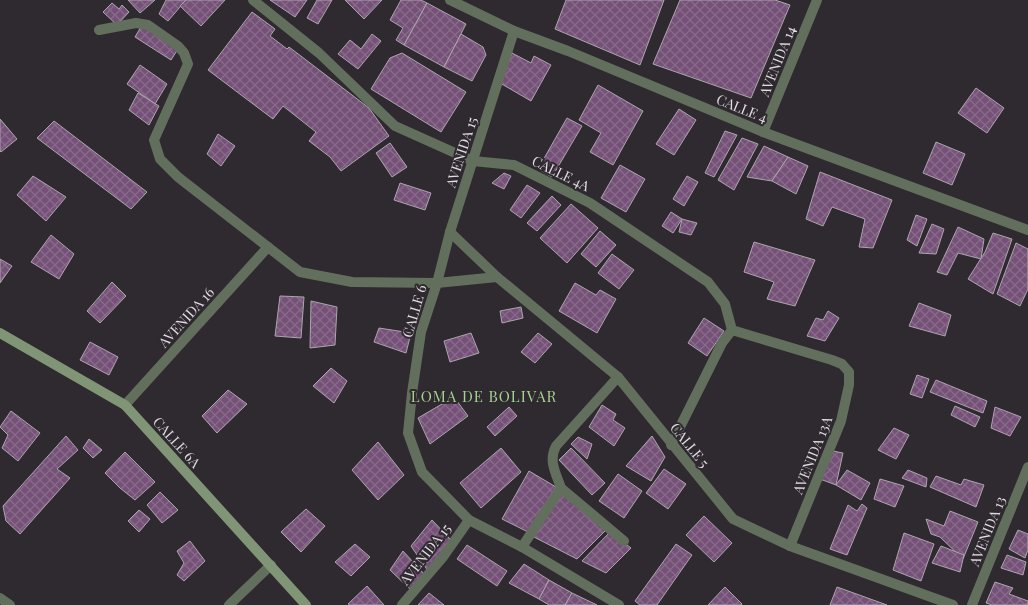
<svg xmlns="http://www.w3.org/2000/svg" width="1028" height="605" font-family="'Playfair Display',serif">
  <style>
    .building { fill: url(#building-cross-hatch); stroke: #aca5ad }
    .lines { fill: none; stroke-linecap: round; stroke-linejoin: round }
    .street { stroke: #626f5c; stroke-width: 10 }
    .secondary { stroke: #809576; stroke-width: 10 }
    .labels { text-anchor: middle; dominant-baseline: central; stroke-width: 4; stroke-linejoin: round; paint-order: stroke }
    .street-label { font-size: 14px; fill: #e2dee3; stroke: #2f2930 }
    .neighbourhood-label { font-size: 15px; letter-spacing: 1px; fill: #a6d291; stroke: #2f2930 }
  </style>
  <defs>
    <pattern id="building-cross-hatch" width="8" height="8" patternUnits="userSpaceOnUse" patternTransform="scale(1.25)"><rect width="8" height="8" fill="#755178"/><path d="M0 0l8 8M0 8l8-8" fill="none" stroke="#886a8b"/></pattern>
  </defs>
  <rect width="100%" height="100%" fill="#2f2930"/>
  <g class="building">
    <path d="M128 0H155L140 13Z"/>
    <path d="M166 0H186L168 21 159 14Z"/>
    <path d="M186 0H225L201 26 180 6Z"/>
    <path d="M270 0H307L295 17Z"/>
    <path d="M317 0H332L318 24 307 18Z"/>
    <path d="M345 0H382L364 19Z"/>
    <path d="M401 0H421L427 3 404 45 396 40 403 28 390 20Z"/>
    <path d="M566 0H664L640 65 555 29Z"/>
    <path d="M680 0H775L790 5 751 98 653 64Z"/>
    <path d="M112 3 119 9 122 5 129 12 117 25 103 12Z"/>
    <path d="M427 3 466 24 444 67 404 45Z"/>
    <path d="M252 12 275 29 270 36 287 49 289 47 369 108 389 136 341 171 330 157 309 141 316 132 283 106 273 119 208 70Z"/>
    <path d="M142 25 178 49 171 60 135 37Z"/>
    <path d="M372 34 381 41 358 69 338 54 350 40 361 49Z"/>
    <path d="M461 34 483 47 486 55 472 81 444 67Z"/>
    <path d="M402 53 466 92 441 132 371 89 390 58Z"/>
    <path d="M512 53 531 63 534 56 551 65 531 101 500 83Z"/>
    <path d="M140 65 167 84 155 104 127 84Z"/>
    <path d="M598 85 643 111 613 165 590 152 601 133 579 120Z"/>
    <path d="M976 88 1004 108 987 133 958 113Z"/>
    <path d="M138 93 159 106 149 125 129 110Z"/>
    <path d="M679 109 696 120 674 155 656 144Z"/>
    <path d="M567 118 582 126 552 177 538 169Z"/>
    <path d="M0 119 17 139 1 152 0 151Z"/>
    <path d="M54 121 147 192 131 209 37 138Z"/>
    <path d="M725 131 737 135 714 177 705 173Z"/>
    <path d="M218 134 235 146 221 166 207 154Z"/>
    <path d="M742 138 758 144 734 190 718 180Z"/>
    <path d="M936 142 965 154 952 185 923 173Z"/>
    <path d="M390 143 407 167 392 177 376 153Z"/>
    <path d="M764 146 788 157 772 181 747 177Z"/>
    <path d="M788 157 808 166 796 194 772 181Z"/>
    <path d="M620 165 645 179 626 212 601 198Z"/>
    <path d="M820 172 892 200 873 248 859 247 865 219 832 207 823 226 806 219Z"/>
    <path d="M504 173 511 176 504 189 492 183Z"/>
    <path d="M33 176 66 197 46 221 17 195Z"/>
    <path d="M687 176 698 182 684 206 673 199Z"/>
    <path d="M400 183 431 193 425 210 394 200Z"/>
    <path d="M527 185 540 193 521 218 510 210Z"/>
    <path d="M552 196 561 205 537 231 527 223Z"/>
    <path d="M571 204 598 228 567 263 540 238Z"/>
    <path d="M671 212 682 219 673 233 662 226Z"/>
    <path d="M916 215 927 219 917 246 907 240Z"/>
    <path d="M682 219 697 223 691 235 679 232Z"/>
    <path d="M932 224 944 229 936 254 919 253Z"/>
    <path d="M958 227 984 239 981 259 958 253 947 275 937 272Z"/>
    <path d="M600 231 616 245 596 267 581 254Z"/>
    <path d="M993 233 1012 239 993 294 968 279 985 252Z"/>
    <path d="M51 235 74 254 59 279 31 262Z"/>
    <path d="M754 242 815 260 795 306 767 299 774 282 744 272Z"/>
    <path d="M1016 243 1028 249V289L1020 306 997 294Z"/>
    <path d="M612 254 634 270 619 289 598 273Z"/>
    <path d="M0 259 12 266 0 283Z"/>
    <path d="M112 282 126 296 100 323 87 311Z"/>
    <path d="M575 283 596 295 600 290 616 299 597 333 559 311Z"/>
    <path d="M280 296 304 297 301 338 275 336Z"/>
    <path d="M311 301 337 307 335 345 310 348Z"/>
    <path d="M919 303 951 315 945 336 909 326Z"/>
    <path d="M521 307 523 318 502 323 500 311Z"/>
    <path d="M828 311 839 318 825 341 807 336 816 318 823 320Z"/>
    <path d="M704 318 724 331 707 356 688 343Z"/>
    <path d="M379 328 411 333 406 353 374 342Z"/>
    <path d="M471 333 479 353 450 362 444 341Z"/>
    <path d="M538 333 552 344 535 363 521 352Z"/>
    <path d="M90 342 118 357 109 375 80 360Z"/>
    <path d="M331 368 347 381 334 403 313 386Z"/>
    <path d="M917 375 929 379 922 398 910 394Z"/>
    <path d="M936 380 987 401 983 413 930 392Z"/>
    <path d="M228 390 247 404 217 433 202 416Z"/>
    <path d="M454 397 468 416 430 444 418 418Z"/>
    <path d="M602 405 616 414 613 420 625 428 614 446 589 427Z"/>
    <path d="M955 406 980 417 975 427 951 415Z"/>
    <path d="M509 407 517 416 495 436 487 427Z"/>
    <path d="M995 407 1021 417 1010 436 991 428Z"/>
    <path d="M11 411 40 433 18 461 2 448 8 435 0 427Z"/>
    <path d="M894 428 909 435 896 459 878 450Z"/>
    <path d="M66 436 78 450 57 469 70 478 20 534 6 521 3 506Z"/>
    <path d="M652 436 665 457 651 481 626 466Z"/>
    <path d="M578 437 592 444 587 459 571 444Z"/>
    <path d="M89 439 102 450 93 458 83 448Z"/>
    <path d="M378 442 404 475 378 500 352 470Z"/>
    <path d="M501 448 521 472 481 508 460 483Z"/>
    <path d="M571 448 605 483 592 495 559 460Z"/>
    <path d="M833 451 843 453 836 485 820 479Z"/>
    <path d="M125 452 155 482 135 500 120 488 105 473Z"/>
    <path d="M664 469 686 484 668 509 646 493Z"/>
    <path d="M847 470 870 483 861 500 836 485Z"/>
    <path d="M908 470 927 478 926 487 902 478Z"/>
    <path d="M529 471 556 487 528 532 502 519Z"/>
    <path d="M618 474 642 491 624 518 599 501Z"/>
    <path d="M936 476 961 485 964 479 984 485 976 507 930 487Z"/>
    <path d="M880 479 904 486 895 507 874 499Z"/>
    <path d="M160 492 178 510 162 523 147 505Z"/>
    <path d="M560 492 607 529 577 559 530 535Z"/>
    <path d="M862 504 867 508 847 555 830 549 848 505 857 511Z"/>
    <path d="M306 509 325 526 301 552 281 532Z"/>
    <path d="M139 510 150 519 139 532 128 521Z"/>
    <path d="M950 511 978 522 963 559 940 537 931 534 926 519 944 526Z"/>
    <path d="M704 516 732 543 714 562 686 535Z"/>
    <path d="M432 520 451 540 428 571 411 546Z"/>
    <path d="M1018 530 1028 534V550L1025 558 1009 549Z"/>
    <path d="M610 532 631 548 606 573 582 561Z"/>
    <path d="M904 533 934 544 921 581 893 570Z"/>
    <path d="M190 541 205 561 184 581 177 575 184 563 177 551Z"/>
    <path d="M355 544 370 557 351 576 335 562Z"/>
    <path d="M676 544 692 555 657 605H640L635 601Z"/>
    <path d="M467 545 507 571 497 586 457 559Z"/>
    <path d="M941 546 964 555 960 572 932 563Z"/>
    <path d="M403 551 424 574 411 590 390 570Z"/>
    <path d="M1007 555 1026 562 1023 575 1001 568Z"/>
    <path d="M524 564 549 580 539 599 509 583Z"/>
    <path d="M549 580 572 593 565 605H549L539 599Z"/>
    <path d="M995 582 1013 588 1009 594 1028 601V605H992L986 603Z"/>
    <path d="M367 586 384 605H350L348 604Z"/>
    <path d="M725 587 742 604 741 605H708Z"/>
    <path d="M837 587 887 605H830Z"/>
    <path d="M429 593 444 605H418Z"/>
    <path d="M572 593 597 605H565Z"/>
  </g>
  <g class="lines">
    <g class="street">
      <path d="M253 0 319 53 395 126 473 161 514 165 590 203 708 282 725 304 732 330 832 360 842 364 849 372V385L841 421 790 546"/>
      <path d="M450 0 514 31 568 51 763 132 1028 230"/>
      <path d="M99 30 136 23 148 25 178 46 184 53 188 64 154 140 160 159 178 177 300 272 352 282 437 283 497 277"/>
      <path d="M514 31 450 232 437 283 421 332 412 393 408 433 422 472 469 520 522 547 619 605"/>
      <path d="M763 132 817 0"/>
      <path d="M450 232 497 277 618 377 733 519 790 546 953 605"/>
      <path d="M125 405 268 247"/>
      <path d="M671 445 722 343 732 330"/>
      <path d="M561 488 624 541"/>
      <path d="M522 547 561 488C556 473 548 461 556 446L618 377"/>
      <path d="M0 598 10 605"/>
      <path d="M229 605 271 565"/>
      <path d="M402 605 443 557 469 520"/>
      <path d="M972 605 1028 467"/>
    </g>
    <path class="secondary" d="M0 333 125 405 306 605"/>
  </g>
  <g class="labels">
    <g class="street-label">
      <text transform="translate(777 61) rotate(-68)">AVENIDA 14</text>
      <text transform="translate(742 108) rotate(22)">CALLE 4</text>
      <text transform="translate(461 152) rotate(-72)">AVENIDA 15</text>
      <text transform="translate(561 173) rotate(26)">CALLE 4A</text>
      <text transform="translate(414 311) rotate(-74)">CALLE 6</text>
      <text transform="translate(186 317) rotate(-48)">AVENIDA 16</text>
      <text transform="translate(177 442) rotate(48)">CALLE 6A</text>
      <text transform="translate(690 445) rotate(51)">CALLE 5</text>
      <text transform="translate(812 455) rotate(-68)">AVENIDA 13A</text>
      <text transform="translate(987 531) rotate(-68)">AVENIDA 13</text>
      <text transform="translate(425 554) rotate(-52)">AVENIDA 15</text>
    </g>
    <g class="neighbourhood-label">
      <text x="484" y="396">LOMA DE BOLIVAR</text>
    </g>
  </g>
</svg>
